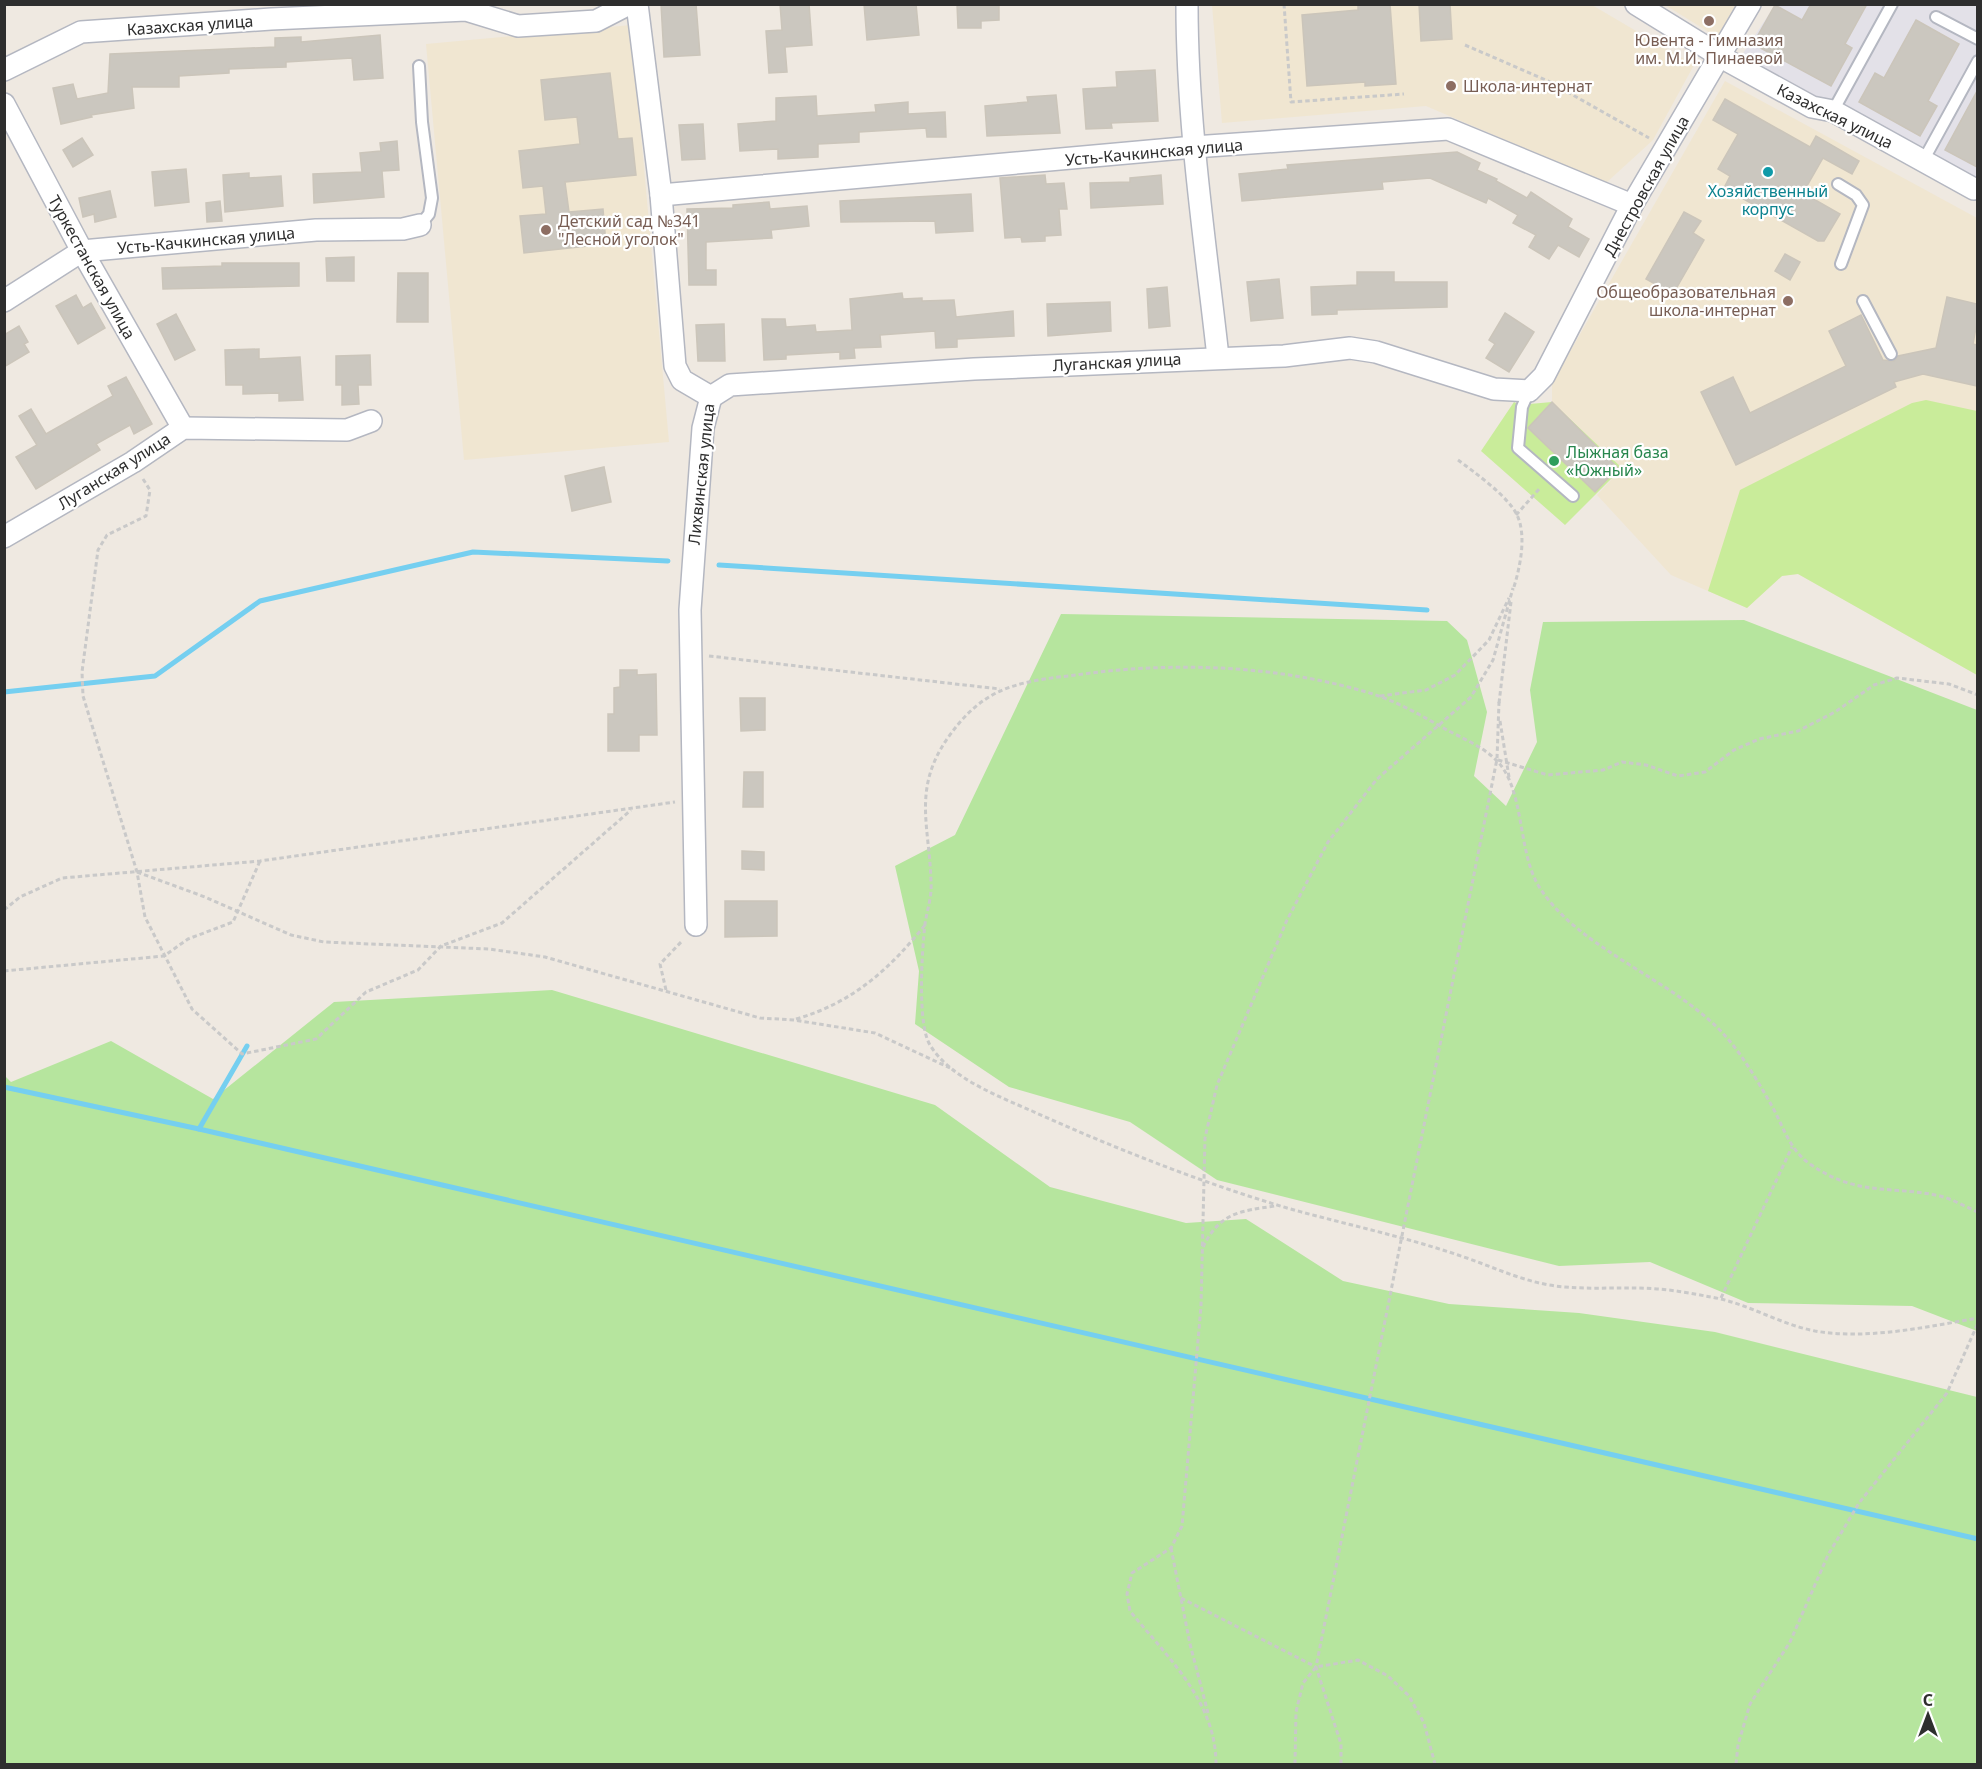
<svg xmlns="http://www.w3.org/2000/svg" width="1982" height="1769" font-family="'Noto Sans',sans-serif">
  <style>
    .industrial { fill: #e3e1e8 }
    .education { fill: #f0e6d1 }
    .green { fill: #b6e59e }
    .pitch { fill: #c9ec9a }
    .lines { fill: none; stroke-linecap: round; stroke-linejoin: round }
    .stream { stroke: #75cff0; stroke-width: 5 }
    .building { fill: #cbc7bf; stroke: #cbc5ba; stroke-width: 1.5 }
    .lane-casing { stroke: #b4b7c1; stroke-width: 14 }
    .street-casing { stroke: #b4b7c1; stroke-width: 24 }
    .path { stroke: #c9c9c9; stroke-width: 3; stroke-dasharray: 4.5 3; stroke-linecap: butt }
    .lane { stroke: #fff; stroke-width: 10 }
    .street { stroke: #fff; stroke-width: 21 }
    .education-dot { fill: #8d6e63; stroke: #fff; stroke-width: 2 }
    .culture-dot { fill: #0f9aa8; stroke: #fff; stroke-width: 2 }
    .leisure-dot { fill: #2e9e5b; stroke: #fff; stroke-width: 2 }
    .labels { text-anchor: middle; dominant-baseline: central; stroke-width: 4.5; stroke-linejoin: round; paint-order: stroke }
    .street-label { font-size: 16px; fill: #2e2e2e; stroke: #fff }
    .education-label { font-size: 16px; fill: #785e54; stroke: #fff; text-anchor: start }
    .culture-label { font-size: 16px; fill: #0d838f; stroke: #fff }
    .leisure-label { font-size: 16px; fill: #27864d; stroke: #fff; text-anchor: start }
  </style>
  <rect width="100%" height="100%" fill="#efe9e1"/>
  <path class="industrial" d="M1775 5H1977V196L1732 70Z"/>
  <g class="education">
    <path d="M1212 5H1592L1694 65 1653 140 1606 183 1426 106 1222 123Z"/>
    <path d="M1665 5H1737L1717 37Z"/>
    <path d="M631 25 669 442 464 460 426 44Z"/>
    <path d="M1725 81 1977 218V675L1798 574 1782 576 1747 608 1671 575 1597 495 1622 468 1552 402V383Z"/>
  </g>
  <g class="green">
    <path d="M1061 614 1447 621 1467 640 1487 712 1474 776 1506 806 1537 742 1530 690 1543 622 1744 620 1977 710V1331L1912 1306 1748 1303 1650 1262 1559 1266 1217 1180 1130 1122 1009 1087 915 1024 919 971 895 866 955 835Z"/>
    <path d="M552 990 935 1105 1050 1187 1186 1223 1246 1219 1343 1281 1449 1304 1579 1313 1715 1332 1977 1397V1764H5V1076L11 1082 111 1041 213 1099 334 1002Z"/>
  </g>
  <g class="pitch">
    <path d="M1926 400 1977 411V675L1798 574 1782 576 1747 608 1708 591 1740 490 1912 403Z"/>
    <path d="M1514 402 1519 405 1552 402 1622 468 1565 525 1481 451Z"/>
  </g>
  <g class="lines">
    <g class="stream">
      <path d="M719 565 1427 610"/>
      <path d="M4 692 155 676 260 601 473 552 668 561"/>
      <path d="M4 1087 199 1129 1978 1539"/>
      <path d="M199 1129 247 1046"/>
    </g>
  </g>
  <g class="building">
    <path d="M661 4H696L700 55 664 57Z"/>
    <path d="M780 4H809L812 45 785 47 787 72 769 73 766 31 782 30Z"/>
    <path d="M864 4H916L919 35 867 40Z"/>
    <path d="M957 4H999V20L981 21V28H958Z"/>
    <path d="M1358 4H1390L1396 84 1365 86V82L1307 86 1302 15 1358 10Z"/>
    <path d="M1419 4H1450L1452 39 1421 41Z"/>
    <path d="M1811 4H1867L1845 44 1852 48 1831 86 1753 44 1775 5 1802 20Z"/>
    <path d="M1916 20 1959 44 1928 101 1937 106 1920 136 1859 102 1875 73 1884 78Z"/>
    <path d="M380 35 383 78 354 80 352 58 286 62V67L229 69V73L179 76V87H132L134 108 91 115 92 117 61 124 53 88 73 84 77 99 108 93 110 54 275 47V38L301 37V42Z"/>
    <path d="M1155 70 1158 121 1111 123 1112 128 1086 129 1083 89 1117 87 1116 72Z"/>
    <path d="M610 73 618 139 632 138 636 175 565 182 569 212 603 209 606 244 524 253 520 216 546 214 543 186 523 188 519 151 580 144 577 117 545 120 541 80Z"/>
    <path d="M1977 91V167L1945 150Z"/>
    <path d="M1056 95 1060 133 987 136 985 106 1028 102 1027 97Z"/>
    <path d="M816 96 817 116 876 112 875 105 908 102V114L945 112 946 137H927L926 128 859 132V142L818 144V157L778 159V149L740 151 738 124 776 121V98Z"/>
    <path d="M1725 99 1810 147 1816 136 1859 161 1852 174 1823 158 1803 193 1840 214 1824 241H1818L1724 188 1730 176 1718 169 1738 134 1713 120Z"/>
    <path d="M703 124 705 159 682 160 679 125Z"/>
    <path d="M82 138 93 155 73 167 63 150Z"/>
    <path d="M397 141 399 170 382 171 384 197 314 203 313 174 362 172 360 153 381 151 380 143Z"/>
    <path d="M1457 152 1480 163 1477 170 1497 179 1496 181 1527 198 1531 192 1572 219 1568 227 1589 239 1579 257 1558 245 1549 259 1529 247 1536 235 1513 223 1518 215 1488 198 1486 203 1430 178 1382 182 1383 189 1242 201 1239 174 1288 169 1287 165Z"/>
    <path d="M186 169 189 202 155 206 152 172Z"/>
    <path d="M249 173V178L281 176 283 206 225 212 223 175Z"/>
    <path d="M1045 175 1046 184 1064 183 1067 209H1059L1061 235 1045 236V241L1022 242 1021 237 1005 238 1000 178Z"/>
    <path d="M1161 175 1163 204 1091 208 1090 183 1130 182V178Z"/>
    <path d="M110 191 116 217 95 222 94 214 83 217 79 198Z"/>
    <path d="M971 194 973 231 936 233 935 221 841 222 840 201Z"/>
    <path d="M220 201 222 221 207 222 206 203Z"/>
    <path d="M769 202 770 209 807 206 809 226 771 230 772 238 706 242V270H716V285H689L687 209 733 208V205Z"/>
    <path d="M1684 212 1701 221 1693 233 1704 240 1673 294 1646 279Z"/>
    <path d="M1785 254 1800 262 1790 280 1775 271Z"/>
    <path d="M354 257V281H327L326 258Z"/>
    <path d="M222 263H299V286L163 289 162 268 222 266Z"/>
    <path d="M1357 272H1394V282H1447V307L1337 310V314L1312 315 1311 287 1357 285Z"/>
    <path d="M398 273H428V322H397Z"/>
    <path d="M1279 279 1283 318 1251 321 1247 282Z"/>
    <path d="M1167 287 1170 326 1149 328 1147 289Z"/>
    <path d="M902 293 903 299 922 298V301L954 300 956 317 1013 311 1014 336 957 339V347L936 348 935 331 880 335 881 347 854 348 855 358 840 359V352L786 355V359L764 360 762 319H785L786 327 815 325 816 332 852 330 850 299Z"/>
    <path d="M76 295 83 308 91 303 105 328 78 344 56 306Z"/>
    <path d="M1947 297 1977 304V322L1973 344 1977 345V386L1923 374 1894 382 1896 387 1736 465 1701 392 1733 377 1750 413 1846 366 1829 331 1861 315 1883 360 1894 361 1898 356 1936 348Z"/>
    <path d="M1110 302 1111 331 1048 336 1047 304Z"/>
    <path d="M1505 313 1534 332 1509 372 1486 358 1495 344 1489 340Z"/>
    <path d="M176 314 195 350 175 360 157 324Z"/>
    <path d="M724 324 725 361H698L696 325Z"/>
    <path d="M19 326 28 342 24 344 29 352 4 367V335Z"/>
    <path d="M259 349V359L300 357 303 400 279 401V393L243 394V385H226L225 350Z"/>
    <path d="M370 355 371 385H358L359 404 342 405V385H336V356Z"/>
    <path d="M126 377 152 424 134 434 130 425 96 444 100 450 36 489 16 457 37 445 19 416 31 409 46 434 113 396 108 386Z"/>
    <path d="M1552 402 1618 468 1595 492 1528 428Z"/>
    <path d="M604 467 611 502 572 511 565 476Z"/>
    <path d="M620 670H637V675L656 674 657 735H639V751H608V714H614V688L620 687Z"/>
    <path d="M740 698H765V730L741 731Z"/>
    <path d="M744 772H763V807H743Z"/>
    <path d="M742 851 764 852V870L742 869Z"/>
    <path d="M725 901H777V936L725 937Z"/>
  </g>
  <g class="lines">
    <g class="lane-casing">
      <g id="lane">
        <path d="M1936 17 1978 39"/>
        <path d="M419 66 422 122 432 198 429 214 420 225"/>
        <path d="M1833 111 1892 4"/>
        <path d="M1923 161 1978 61"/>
        <path d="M1838 184 1856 195 1863 205 1841 264"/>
        <path d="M1863 301 1891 354"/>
        <path d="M1529 391 1522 407 1518 448 1573 496"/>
      </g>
    </g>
    <g class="street-casing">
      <g id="street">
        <path d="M637 4 661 195 675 366 682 380 711 397 703 428 690 610 696 925"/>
        <path d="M1187 4C1187 123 1205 240 1218 357"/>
        <path d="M1636 4 1730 62 1812 107 1833 111 1974 189"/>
        <path d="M4 70 81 32 271 19 466 10 518 26 596 21 629 4"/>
        <path d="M4 104 82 251 183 428"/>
        <path d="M661 195 1194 147 1448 129 1632 205"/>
        <path d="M4 301 82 251 316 230 403 229 420 225"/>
        <path d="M711 397 730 385 974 369 1284 356 1350 348 1376 352 1494 389 1529 391 1544 376 1632 205 1750 4"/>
        <path d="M4 537 133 462 183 428 347 430 371 421"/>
      </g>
    </g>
    <g class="path">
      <path d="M1284 4 1291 102 1404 94"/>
      <path d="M1465 45 1548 81 1649 138"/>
      <path d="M1458 460C1474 472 1508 496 1517 515 1527 536 1520 568 1513 590"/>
      <path d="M143 479 150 490 146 516 107 535 98 550 82 672 83 696 137 872 145 917 192 1009 242 1054 316 1039 366 992 418 970 441 946 502 923 631 810"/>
      <path d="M1516 515 1541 487"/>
      <path d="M709 656 1000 689"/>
      <path d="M1380 696 1426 690 1455 675 1489 640 1509 598"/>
      <path d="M1499 703 1511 602"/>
      <path d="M1500 721 1509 777"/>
      <path d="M1498 760 1548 775 1603 770 1622 762 1646 765 1678 776 1705 772 1734 750 1759 739 1798 731 1835 712 1874 685 1897 678 1949 684 1978 695"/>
      <path d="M137 872 205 897 291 935 324 942 489 949 545 957 760 1018 794 1020 875 1033 950 1068"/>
      <path d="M4 910 20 897 62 878 260 861 675 802"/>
      <path d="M4 971 164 956 188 939 233 922 260 861"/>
      <path d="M666 990 660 964 683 940"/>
      <path d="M796 1019C852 1003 889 970 925 925"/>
      <path d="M1978 1212C1966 1207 1952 1199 1940 1196 1890 1185 1857 1197 1810 1164 1789 1149 1784 1128 1773 1108 1760 1085 1745 1059 1728 1039 1678 980 1578 951 1538 885 1517 849 1525 785 1494 758 1481 746 1462 738 1447 730 1424 717 1398 702 1373 694 1279 665 1173 661 1076 675 1050 678 1020 681 996 693 975 704 961 719 947 739 912 790 930 828 931 883 932 897 927 910 925 924 922 950 917 1024 930 1045 950 1078 998 1096 1032 1111 1114 1148 1200 1182 1287 1208 1344 1224 1402 1236 1458 1255 1489 1265 1516 1279 1549 1285 1585 1291 1621 1286 1657 1289 1675 1290 1694 1294 1711 1297 1747 1303 1779 1324 1815 1331 1867 1340 1926 1327 1978 1318"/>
      <path d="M1203 1247C1220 1212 1241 1211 1275 1206"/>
      <path d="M1721 1298 1792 1147"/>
      <path d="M1171 1548 1190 1644 1208 1713"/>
      <path d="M1181 1598 1316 1667"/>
      <path d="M1216 1764C1216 1701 1167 1657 1130 1611L1127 1594 1132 1573 1171 1548 1182 1526 1201 1306 1205 1138 1217 1085 1287 920 1328 842 1377 779 1471 697 1493 660 1513 588"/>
      <path d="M1295 1764 1296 1712 1303 1683 1316 1667 1358 1660 1388 1676 1409 1696 1424 1723 1435 1764"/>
      <path d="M1341 1764V1744L1316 1667 1497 759 1499 702"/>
      <path d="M1736 1764 1738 1745 1750 1704 1790 1642 1828 1555 1859 1503 1947 1393 1978 1323"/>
    </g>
    <use href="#lane" class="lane"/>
    <use href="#street" class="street"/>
  </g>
  <g class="education-dot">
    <circle cx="1709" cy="21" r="6"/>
    <circle cx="1451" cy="86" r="6"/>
    <circle cx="546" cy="230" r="6"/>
    <circle cx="1788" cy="301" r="6"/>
  </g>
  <circle class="culture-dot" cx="1768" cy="172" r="6"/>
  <circle class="leisure-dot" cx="1554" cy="461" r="6"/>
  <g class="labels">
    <g class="street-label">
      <text transform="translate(190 25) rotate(-4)">Казахская улица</text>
      <text transform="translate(1835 116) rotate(26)">Казахская улица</text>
      <text transform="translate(1154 152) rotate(-5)">Усть-Качкинская улица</text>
      <text transform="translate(1646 186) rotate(-61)">Днестровская улица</text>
      <text transform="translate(206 240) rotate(-5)">Усть-Качкинская улица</text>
      <text transform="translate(92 267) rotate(61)">Туркестанская улица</text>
      <text transform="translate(1117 362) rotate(-3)">Луганская улица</text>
      <text transform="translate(114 471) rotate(-32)">Луганская улица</text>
      <text transform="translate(701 474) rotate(-84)">Лихвинская улица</text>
    </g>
    <g class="education-label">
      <text x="1709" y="40" text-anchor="middle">Ювента - Гимназия<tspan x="1709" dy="18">им. М.И. Пинаевой</tspan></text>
      <text x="1463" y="86">Школа-интернат</text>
      <text x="558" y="221">Детский сад №341<tspan x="558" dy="18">"Лесной уголок"</tspan></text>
      <text x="1776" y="292" text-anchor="end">Общеобразовательная<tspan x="1776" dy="18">школа-интернат</tspan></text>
    </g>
    <g class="culture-label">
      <text x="1768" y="191">Хозяйственный<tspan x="1768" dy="18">корпус</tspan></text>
    </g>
    <g class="leisure-label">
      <text x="1566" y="452">Лыжная база<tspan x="1566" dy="18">«Южный»</tspan></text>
    </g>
  </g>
  <rect width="1982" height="1769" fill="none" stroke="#2e2e2e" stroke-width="12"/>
  <g transform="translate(1928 1715)" stroke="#ffffff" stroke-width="4.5" paint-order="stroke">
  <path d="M0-4.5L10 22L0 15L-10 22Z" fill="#2e2e2e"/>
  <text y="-9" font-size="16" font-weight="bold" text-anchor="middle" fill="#2e2e2e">С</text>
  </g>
</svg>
